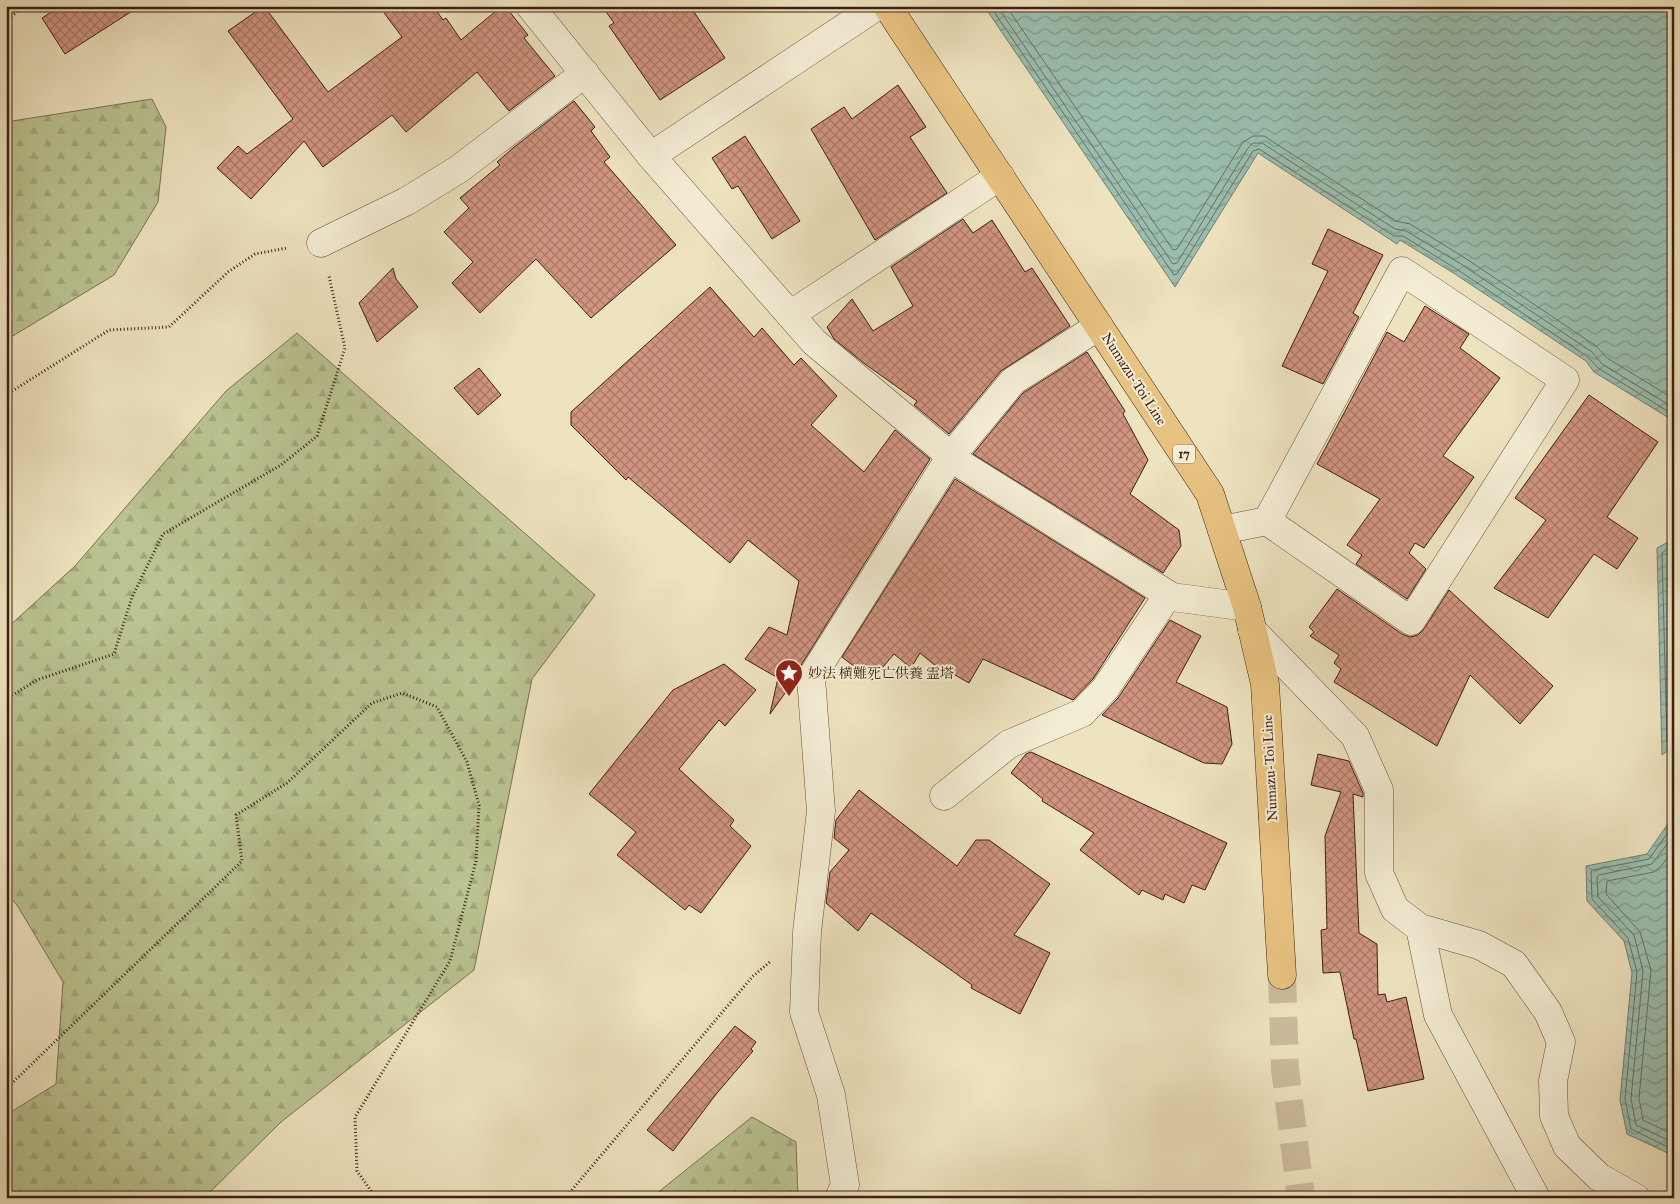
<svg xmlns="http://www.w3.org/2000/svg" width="1680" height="1204" font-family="'IM FELL Great Primer','Noto Serif JP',serif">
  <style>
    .forest { fill: url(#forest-firs); stroke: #7c7152 }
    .water { fill: url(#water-waves); stroke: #757e70 }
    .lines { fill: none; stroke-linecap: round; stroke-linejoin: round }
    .shore { stroke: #6c6e60; stroke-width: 1 }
    .building { fill: url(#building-cross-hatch); stroke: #3d1f13 }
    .major-tunnel { stroke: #cbbc9d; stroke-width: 28; stroke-dasharray: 28 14; stroke-linecap: butt }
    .minor-casing { stroke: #69503e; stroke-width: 29 }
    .major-casing { stroke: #3d1f13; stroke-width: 29 }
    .path { stroke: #3d1f13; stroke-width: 3; stroke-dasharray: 1 2.5; stroke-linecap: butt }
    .minor { stroke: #f4edd5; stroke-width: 28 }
    .major { stroke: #e7c280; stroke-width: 28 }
    .labels { text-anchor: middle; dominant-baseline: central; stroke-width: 4; stroke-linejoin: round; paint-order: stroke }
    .shield { fill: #f4edd5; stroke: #745d4d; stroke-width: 1 }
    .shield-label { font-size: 12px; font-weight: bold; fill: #3d1f13 }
    .street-label { font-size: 14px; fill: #3d1f13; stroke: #f4edd5 }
    .poi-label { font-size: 14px; fill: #3d1f13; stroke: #f4edd5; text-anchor: start }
  </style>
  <defs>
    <pattern id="forest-firs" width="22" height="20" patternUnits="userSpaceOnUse" patternTransform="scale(1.25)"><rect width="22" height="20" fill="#bac391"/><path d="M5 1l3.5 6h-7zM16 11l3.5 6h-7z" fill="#a1a77c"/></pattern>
    <pattern id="water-waves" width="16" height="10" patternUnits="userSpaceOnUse" patternTransform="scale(1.25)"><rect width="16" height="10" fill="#9abeae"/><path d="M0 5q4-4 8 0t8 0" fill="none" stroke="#7f9a8c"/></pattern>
    <pattern id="building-cross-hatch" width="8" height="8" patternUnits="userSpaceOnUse" patternTransform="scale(1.25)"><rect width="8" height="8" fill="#d0947f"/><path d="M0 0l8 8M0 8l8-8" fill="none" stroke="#aa7867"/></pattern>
  </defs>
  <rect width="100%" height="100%" fill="#eee3bf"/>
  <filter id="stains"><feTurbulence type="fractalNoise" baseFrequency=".004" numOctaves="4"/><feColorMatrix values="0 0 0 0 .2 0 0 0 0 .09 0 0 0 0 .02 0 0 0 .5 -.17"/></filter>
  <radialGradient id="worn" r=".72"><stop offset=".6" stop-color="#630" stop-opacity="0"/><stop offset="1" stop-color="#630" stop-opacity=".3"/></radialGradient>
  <g class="forest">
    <path d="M152 99 166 127 158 202 114 275 6 340V122Z"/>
    <path d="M297 333 595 595 532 679 474 970 281 1122 204 1198H6V1115L56 1084 63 982 17 905 6 893V629L75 566 226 391Z"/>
    <path d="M752 1117 796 1142 798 1198H651Z"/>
  </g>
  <g class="water">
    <path d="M984 6H1674V421L1594 372 1586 361 1455 274 1400 240 1397 244 1258 153 1175 287Z"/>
    <path d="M1674 539V746L1662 755 1657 548Z"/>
    <path d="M1674 815V1156L1627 1134 1620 1100 1632 973 1624 941 1587 901 1586 866 1647 854Z"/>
  </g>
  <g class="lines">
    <g class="shore">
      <path d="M990 6 1174 275 1177 274 1253 151 1259 149 1394 236H1403L1458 270 1588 357 1598 368 1674 415"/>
      <path d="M997 6 1173 264 1177 263 1248 148 1253 143H1262L1395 229 1406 231 1461 264 1592 352 1602 364 1674 408"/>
      <path d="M1006 6 1173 250 1177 249 1243 142 1253 136H1264L1396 221 1410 224 1465 258 1596 346 1607 358 1674 399"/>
      <path d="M1674 544 1662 553 1667 741 1674 743"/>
      <path d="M1674 552 1669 556 1674 736"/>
      <path d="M1674 824 1649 859 1593 870 1591 872 1592 899 1628 938 1637 972 1625 1099 1631 1129 1674 1150"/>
      <path d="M1674 835 1652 864 1599 875 1597 877 1598 897 1634 935 1643 971 1631 1099 1636 1125 1674 1143"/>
      <path d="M1674 848 1662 865 1654 872 1607 881 1606 894 1640 932 1651 970 1639 1098 1643 1120 1674 1135"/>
    </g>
  </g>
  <g class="building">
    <path d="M61 6H140L65 54 42 18Z"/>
    <path d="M264 6 328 92 402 37 379 6H433L443 20 446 18 461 40 502 6H505L528 35 524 38 555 76 509 111 477 72 406 132 392 115 323 167 304 141 251 199 217 168 238 146 247 154 293 119 228 31Z"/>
    <path d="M602 6H690L725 58 660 100 609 26 614 23Z"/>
    <path d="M898 85 926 127 910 137 947 193 875 240 811 129 844 107 852 119Z"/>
    <path d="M574 101 595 127 591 131 610 157 604 162 676 245 591 318 536 259 480 313 452 283 473 262 444 232 469 208 460 198 500 165 497 162 513 148Z"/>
    <path d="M745 136 800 221 772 239 738 186 732 189 712 158Z"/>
    <path d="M963 219 973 233 992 220 1025 272 1032 268 1070 326 1001 371 949 434 914 405 917 401 865 364 834 339 827 327 852 299 873 331 913 306 891 267Z"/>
    <path d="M1328 229 1383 255 1353 313 1359 317 1323 384 1282 366 1328 271 1312 264Z"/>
    <path d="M393 268 396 279 418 307 377 342 359 303Z"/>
    <path d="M710 287 754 337 762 328 794 365 801 358 837 396 811 425 864 472 895 430 930 459 798 670 796 678 770 714 778 678 745 659 769 627 787 635 799 581 748 540 730 563 628 477 626 480 571 425V412Z"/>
    <path d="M1425 306 1469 334 1460 348 1500 378 1443 456 1474 477 1424 548 1415 543 1409 553 1426 569 1407 599 1356 564 1362 555 1347 545 1380 499 1317 464 1387 332 1404 342Z"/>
    <path d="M1087 352 1125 411 1123 414 1148 460 1130 494 1179 530 1181 546 1163 573 973 454 1023 393Z"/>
    <path d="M479 368 501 395 478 415 454 388Z"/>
    <path d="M1589 395 1658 442 1607 517 1638 538 1617 569 1594 554 1548 618 1494 588 1546 520 1515 498Z"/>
    <path d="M955 479 1145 598 1093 679 1073 700 983 659 969 683 943 668 942 671 920 653 911 668 894 654 872 680 842 657Z"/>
    <path d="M1337 589 1402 634 1410 637 1418 635 1424 629 1449 590 1553 686 1520 724 1470 675 1437 746 1334 682 1341 669 1334 663 1339 655 1310 636 1314 632 1309 627Z"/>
    <path d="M1170 620 1201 636 1176 682 1227 707 1232 744 1222 764 1204 763 1102 715 1118 698Z"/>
    <path d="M724 664 756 690 725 726 719 720 679 769 734 820 730 826 751 846 701 913 689 905 685 910 617 855 636 832 589 794 673 690Z"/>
    <path d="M1031 752 1227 843 1205 890 1192 885 1184 903 1165 894 1163 900 1142 890 1139 895 1080 850 1094 833 1042 801 1043 799 1011 773 1026 754Z"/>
    <path d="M1318 754 1349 761 1363 793V797L1353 794 1359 933 1377 944 1378 995 1385 994 1387 1002 1406 997 1424 1079 1368 1091 1356 1039H1354L1340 972 1323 973 1321 930 1327 929 1325 836 1341 792 1311 785Z"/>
    <path d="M859 790 957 866 976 840H989L1050 884 1014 935 1050 953 1020 1014 971 988 972 985 871 913 858 931 826 903 830 872 849 850 834 838 836 820Z"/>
    <path d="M735 1026 756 1042 751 1049 753 1051 717 1093 673 1151 647 1130Z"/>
  </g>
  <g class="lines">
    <path class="major-tunnel" d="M1282 975 1285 1069 1301 1198"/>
    <g class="minor-casing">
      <g id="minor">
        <path d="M530 6 651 156 814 342 959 463 1172 597 1247 607"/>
        <path d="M651 156 877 6"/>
        <path d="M321 243 407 201 459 169 585 73"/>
        <path d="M790 315 1000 176"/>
        <path d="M1222 530 1267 521 1411 621 1565 380 1402 271 1267 521"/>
        <path d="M1252 630 1355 736 1379 790V873L1395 909 1420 928 1479 945 1514 964 1548 1012 1561 1042 1553 1081 1554 1116 1567 1146 1599 1177 1636 1198"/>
        <path d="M944 796 1009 744 1082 713 1105 689 1168 595"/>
        <path d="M1420 928 1438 1015 1536 1198"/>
        <path d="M839 1198 845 1185 831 1095 804 1012 807 932 821 811 811 678 951 456 1013 381 1099 326"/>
      </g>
    </g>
    <g class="major-casing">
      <path id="major" d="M887 6 1210 494 1247 607 1265 684 1282 975"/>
    </g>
    <g class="path">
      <path d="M6 21 24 6"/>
      <path d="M6 395 109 330 169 327 228 272 255 254 287 248"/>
      <path d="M6 699 37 680 114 654 132 597 163 534 281 465 317 436 345 348 329 276"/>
      <path d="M6 1089 242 861 236 815 287 783 372 703 402 693 437 707 467 762 479 805 476 861 450 961 355 1117 357 1171 376 1198"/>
      <path d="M565 1198 753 976 771 961"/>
    </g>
    <use href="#minor" class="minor"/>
    <use href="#major" class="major"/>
  </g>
  <defs>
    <g id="sight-pin" transform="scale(1.4375)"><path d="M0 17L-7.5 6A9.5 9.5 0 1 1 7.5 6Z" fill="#8f2418" stroke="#f4edd5"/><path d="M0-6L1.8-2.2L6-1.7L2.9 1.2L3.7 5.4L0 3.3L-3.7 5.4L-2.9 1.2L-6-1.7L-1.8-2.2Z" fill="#fff"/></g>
  </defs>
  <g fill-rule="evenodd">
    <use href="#sight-pin" x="789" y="673"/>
  </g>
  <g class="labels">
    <rect class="shield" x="1173" y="444.5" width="22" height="19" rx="4"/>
    <g class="shield-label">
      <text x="1184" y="454">17</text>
    </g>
    <g class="street-label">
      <text transform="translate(1134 379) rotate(57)">Numazu-Toi Line</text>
      <text transform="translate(1270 768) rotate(-93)">Numazu-Toi Line</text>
    </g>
    <g class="poi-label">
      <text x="808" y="673">妙法 横難死亡供養 霊塔</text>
    </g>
  </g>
  <rect width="1680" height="1204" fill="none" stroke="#eee3bf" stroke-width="25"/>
  <rect x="8" y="8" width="1665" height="1189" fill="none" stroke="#3d1f13" stroke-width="2.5"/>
  <rect x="12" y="12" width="1655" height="1179" fill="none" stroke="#3d1f13"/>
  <rect width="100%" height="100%" filter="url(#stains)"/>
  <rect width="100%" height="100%" fill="url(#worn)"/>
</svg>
